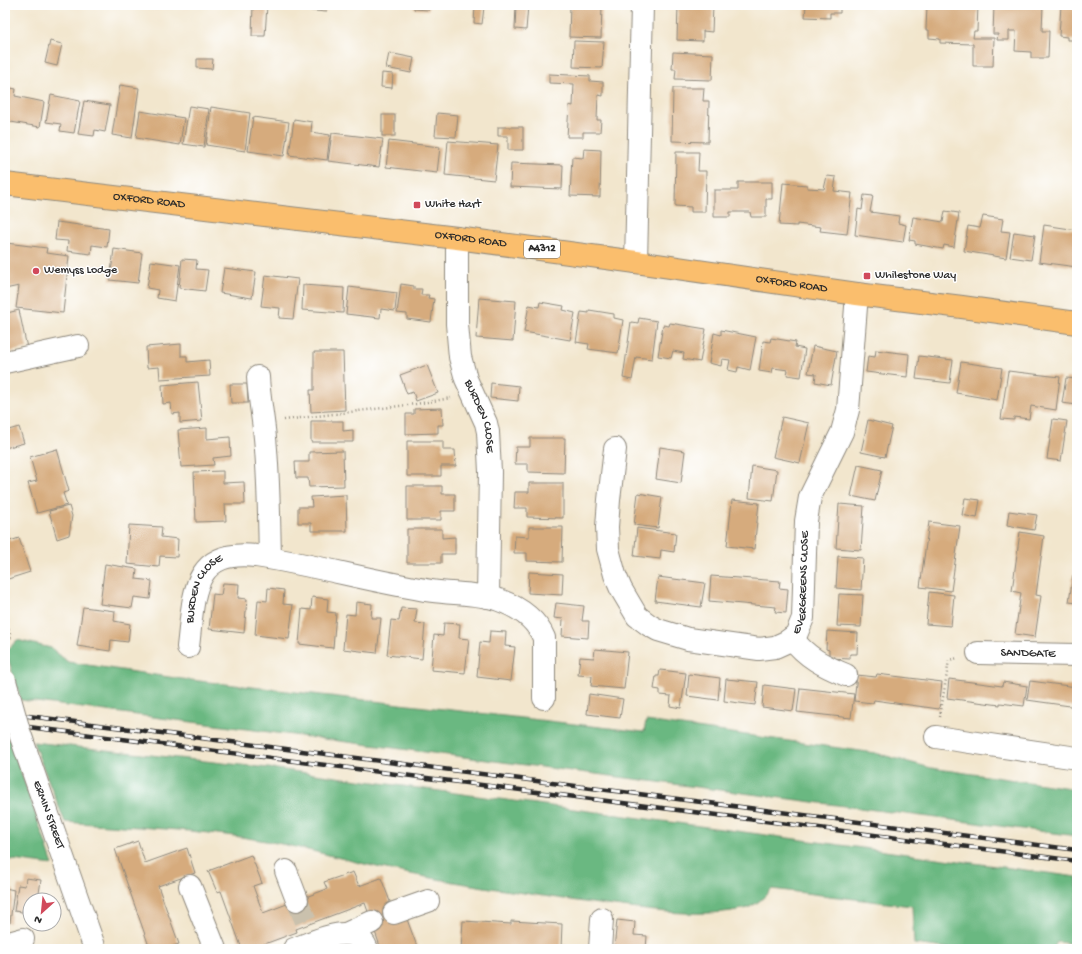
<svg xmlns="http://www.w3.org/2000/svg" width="1082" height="954" font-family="'Gochi Hand',sans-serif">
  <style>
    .forest { fill: #6bb881; stroke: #4b7256 }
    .building { fill: #d6ab7d }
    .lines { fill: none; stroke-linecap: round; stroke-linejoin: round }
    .minor-tunnel { stroke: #cac1ad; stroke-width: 22; stroke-dasharray: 22 11; stroke-linecap: butt }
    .minor-casing { stroke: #8e887c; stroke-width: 24 }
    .major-casing { stroke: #8e887c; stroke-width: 24 }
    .path { stroke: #8e887c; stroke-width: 2.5; stroke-dasharray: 1 3; stroke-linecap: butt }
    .minor { stroke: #fff; stroke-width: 22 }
    .major { stroke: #fabe6d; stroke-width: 22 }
    .rail-casing { stroke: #2b2b2b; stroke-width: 4.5 }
    .rail { stroke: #fff; stroke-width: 3; stroke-dasharray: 9; stroke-linecap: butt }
    .minor-bridge-casing { stroke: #8e887c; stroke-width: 24; stroke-linecap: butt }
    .minor-bridge { stroke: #fff; stroke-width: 22 }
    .poi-dot { fill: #d1495b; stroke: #fff; stroke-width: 1.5 }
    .labels { text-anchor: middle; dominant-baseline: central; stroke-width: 3; stroke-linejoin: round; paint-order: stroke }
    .shield { fill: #fff; stroke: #6b6b6b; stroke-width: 1 }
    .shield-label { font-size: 11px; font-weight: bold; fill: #2b2b2b }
    .street-label { font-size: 12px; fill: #2b2b2b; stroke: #fff }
    .poi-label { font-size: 12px; fill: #2b2b2b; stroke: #fff; text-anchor: start }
  </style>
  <rect width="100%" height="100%" fill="#fff"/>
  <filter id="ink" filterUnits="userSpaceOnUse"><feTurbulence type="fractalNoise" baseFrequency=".025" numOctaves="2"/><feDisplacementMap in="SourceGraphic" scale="8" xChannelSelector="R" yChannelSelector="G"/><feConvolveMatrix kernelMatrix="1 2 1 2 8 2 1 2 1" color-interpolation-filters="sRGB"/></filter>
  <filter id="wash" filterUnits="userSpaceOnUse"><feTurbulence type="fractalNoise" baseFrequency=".012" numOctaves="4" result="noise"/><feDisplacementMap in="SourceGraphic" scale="16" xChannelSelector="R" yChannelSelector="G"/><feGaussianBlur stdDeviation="0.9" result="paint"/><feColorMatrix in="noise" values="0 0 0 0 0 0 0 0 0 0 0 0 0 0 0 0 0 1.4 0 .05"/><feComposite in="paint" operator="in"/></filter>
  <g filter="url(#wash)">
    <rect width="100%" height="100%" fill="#f2e6cd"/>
    <g class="forest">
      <path d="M17 640 51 648 68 662 182 679 644 732 646 721 875 753 931 768 1077 789V836L21 700 6 652Z"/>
      <path d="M5 740H10L53 865 5 859Z"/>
      <path d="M33 742 277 769 1077 877V944L1057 942 1053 949H954L914 944 912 906 772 889C764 897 755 907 743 909 695 919 640 909 591 903 524 893 457 884 391 870 347 861 304 847 260 840 196 829 130 827 65 822Z"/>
    </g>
    <g id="blocks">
      <g class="building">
        <path d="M253 5H267L265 36H252Z"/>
        <path d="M304 5H326V12L304 10Z"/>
        <path d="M414 5H429V10L414 9Z"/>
        <path d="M516 5H528L526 30 515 29Z"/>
        <path d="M570 5H602L601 38 569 37Z"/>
        <path d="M678 5H713L712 32 703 31V41L677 40Z"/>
        <path d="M806 5H840V13H830V18L805 17Z"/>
        <path d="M927 5H978L977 31H974L973 38H994L993 66H973V44L940 43V39L929 38V30H926Z"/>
        <path d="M994 5H1043L1042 31H1049L1048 58H1031V52L1015 51 1016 31H1009V40H997L998 34H993Z"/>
        <path d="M1061 5H1077V40H1067V37L1059 36Z"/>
        <path d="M475 6 484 7 482 24 474 23Z"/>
        <path d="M50 41 62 44 57 66 45 63Z"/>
        <path d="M574 41 604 42 602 68 573 67Z"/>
        <path d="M673 52 713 54 712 80 675 79 676 69H672Z"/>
        <path d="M389 53 414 58 411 73 386 68Z"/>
        <path d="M197 59H213L212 69 197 68Z"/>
        <path d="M382 73 393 74 392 88 381 87Z"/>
        <path d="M549 74 590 76V81L603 82V96L598 95 597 120H601L600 132H583V137H567L569 105 573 106 574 84 549 83Z"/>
        <path d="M120 85 139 88 132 138 112 135Z"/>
        <path d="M5 87 16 89 15 96 44 102 40 127 5 121Z"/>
        <path d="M673 88H704L703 101H709L708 142 672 141Z"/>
        <path d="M51 95 80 101 74 133 60 131 61 124 46 122Z"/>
        <path d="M84 101 110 105 105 132 95 130 94 136 78 134Z"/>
        <path d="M189 106 209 109 204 147 183 144Z"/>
        <path d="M211 107 250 113 245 151 206 145Z"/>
        <path d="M140 111 184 118 180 145 136 138Z"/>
        <path d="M437 113 458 115 456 137 435 136Z"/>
        <rect x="382" y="115" width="13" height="21"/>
        <path d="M253 117 289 122 284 156 248 151Z"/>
        <path d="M294 119 312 122 311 132 330 135 327 160 289 155Z"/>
        <path d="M498 127H523V150H508V136H498Z"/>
        <path d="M332 133 383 139 379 167 328 161Z"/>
        <path d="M389 141 440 147 437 173 386 167Z"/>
        <path d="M448 141 498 145 494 180 445 175Z"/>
        <path d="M584 149 601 150 600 197 570 196 572 157 583 158Z"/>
        <path d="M676 152H699L698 171H706L705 212H691V207L675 206Z"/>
        <path d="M511 163 563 165 562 189 510 187Z"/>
        <path d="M827 176 836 177 834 191 852 193 847 234 820 231 821 227 797 224V226L779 225 783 183 807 185V188L824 189Z"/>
        <path d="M738 182H772V199H766V217H751L750 212H730V217H714V190H738Z"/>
        <path d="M864 195 873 196 870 212 899 216 898 223 906 225 903 242 855 235 858 209 862 210Z"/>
        <path d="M945 211 959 213 954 247 944 245 943 249 915 244V241L909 240 913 217 943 222Z"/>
        <path d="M983 216 1003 219 1001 231 1010 232 1006 258 964 251 968 226 980 228Z"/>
        <path d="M57 222 109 229 107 247 92 245 91 254 67 251 68 241 55 240Z"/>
        <path d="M1044 225 1077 230V267L1039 262Z"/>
        <path d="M1014 232 1035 235 1031 260 1010 257Z"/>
        <path d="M6 243 47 248 46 253 69 256 63 313 16 308 19 286 5 289Z"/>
        <path d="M114 249 142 253 138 283 110 280Z"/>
        <path d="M182 259 197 260 196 269 208 270 205 291 179 288Z"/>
        <path d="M151 261 180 265 175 301 157 298 158 290 147 288Z"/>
        <path d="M224 268 256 272 252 298 220 293Z"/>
        <path d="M265 275 298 279 293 319 279 318 280 308 261 306Z"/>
        <path d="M401 284 414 286V289H422L421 295H429L428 298 434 299 431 322 407 319V314L397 313Z"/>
        <path d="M303 285 344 288 343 313 302 310Z"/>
        <path d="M349 287 397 293 395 311 381 309 380 318 346 314Z"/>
        <path d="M479 298 516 301 513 341 476 338Z"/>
        <path d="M540 302 564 306 563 310 575 313 570 340 524 332 529 305 539 307Z"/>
        <path d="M5 308 7 313 19 310 27 348 5 353Z"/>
        <path d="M589 310 614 314V318L623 320 618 353 588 349 589 344 576 342 581 312 589 313Z"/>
        <path d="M639 318 657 321 652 359 636 357 632 380 623 378 631 322 638 323Z"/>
        <path d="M670 323 706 329 700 362 683 359 684 353 673 351 671 358 658 356 663 325 669 326Z"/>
        <path d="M721 330 756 337 750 370 738 367 737 372 728 370 730 360 722 359 721 366 709 363 714 333 721 335Z"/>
        <path d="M771 338 796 342 795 347 805 349 801 377 787 375 788 370 781 369 773 368 772 373 759 371 763 341 770 342Z"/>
        <path d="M181 344V356H187V362L209 360 210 376 160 379 159 367 147 368 146 347Z"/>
        <path d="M813 346 837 351 831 385 815 382 816 374 808 373Z"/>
        <path d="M876 350 909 354 907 377 866 372 868 356 875 357Z"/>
        <path d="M314 352H343L345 410 311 412 310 390H314Z"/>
        <path d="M919 356 953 360 950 383 916 379Z"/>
        <path d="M961 362 1002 368 997 400 956 393Z"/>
        <path d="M427 365 438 393 416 401 413 392 407 394 400 375Z"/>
        <path d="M1008 371 1060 377 1056 410 1031 406 1029 419 1014 417V420L1001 419Z"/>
        <path d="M1066 378 1077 379V405L1062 403Z"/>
        <path d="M198 382 202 421 180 423V413L172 414 171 403 163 404 162 385Z"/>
        <path d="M491 383 519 386 518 401 490 398Z"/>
        <path d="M230 384H247L248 403H231Z"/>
        <path d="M442 408 443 425H438V433L406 434V414H414V409Z"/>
        <path d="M782 417 809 423 800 463 773 457Z"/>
        <path d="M1053 419 1067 421 1061 461 1047 459Z"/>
        <path d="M868 420 892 426 885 457 861 452Z"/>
        <path d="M311 421H343V431L353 430V442H311Z"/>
        <path d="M19 427 24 443 5 448V431Z"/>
        <path d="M207 428V439L230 437 231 456 213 458 214 465 181 467 178 430Z"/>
        <path d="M530 438H565L564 473 528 472V464H515L516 447H530Z"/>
        <path d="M407 441H443V450H455L456 466H441V476H407Z"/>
        <path d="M660 447 685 451 681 483 656 479Z"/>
        <path d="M57 449 69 491 63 493 67 505 37 513 28 483 37 481 30 457Z"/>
        <path d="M343 451 344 486 309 487 308 478H296L295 462H309V452Z"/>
        <path d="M858 465 882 470 875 501 851 496Z"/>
        <path d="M752 466 777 470 773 501 749 498Z"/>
        <path d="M223 471V483L244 482 245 504H225L226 521 196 522 194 472Z"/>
        <path d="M529 483H563V518L527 517V508H514L515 492H529Z"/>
        <path d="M407 486H442V494H455V511H441V520H407Z"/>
        <path d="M638 493 662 497 658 528 634 525Z"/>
        <path d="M346 495 347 531H311V523H298V507H312L311 497Z"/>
        <path d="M965 498 980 500 977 518 962 515Z"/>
        <path d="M732 500 759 503 754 549 727 546Z"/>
        <path d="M839 504 864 506 861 550 836 548Z"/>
        <path d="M69 506 72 516 69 535 57 539 49 511Z"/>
        <path d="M1009 511 1037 515 1034 530 1007 525Z"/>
        <path d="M929 522 960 526 951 591 920 587Z"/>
        <path d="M129 525 162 527 161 537 178 539 177 557 160 556 159 567 127 564Z"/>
        <path d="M529 527H563L562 562 527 561V553H514L515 536 529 537Z"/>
        <path d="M637 528 676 533 674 552 661 550 660 559 634 556Z"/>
        <path d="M407 529H442V538L455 537V554H441V563H407Z"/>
        <path d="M5 532H7L10 541 19 538 30 572 5 580Z"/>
        <path d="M1020 532 1044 536 1036 595 1041 596 1035 637 1015 634 1021 593 1012 591Z"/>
        <path d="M838 556 863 558 861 590 836 588Z"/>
        <path d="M105 564 137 569 136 579 152 581 150 599 134 597 132 608 100 604Z"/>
        <path d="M529 572 563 574 562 595 528 593Z"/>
        <path d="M1073 575 1077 576V603L1069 602Z"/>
        <path d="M711 576 780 581 779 588 788 589 786 613 775 612 776 607 709 601Z"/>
        <path d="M658 577 705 583 701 607 655 601Z"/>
        <path d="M223 583 239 584 238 598 247 599 244 633 209 629 213 594 221 595Z"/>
        <path d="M268 588 284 590 283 604 293 605 289 639 255 635 258 600 267 601Z"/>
        <path d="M929 592 954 595 951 626 926 624Z"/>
        <path d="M839 594 863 595 861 627 837 626Z"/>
        <path d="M312 597 328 599 327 612 336 613 333 648 299 644 302 609 311 610Z"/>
        <path d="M356 602 372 604 371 618H381L377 653 343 649 346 614 355 615Z"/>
        <path d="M556 603 584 606 582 621H589L588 638 562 636 563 619 554 618Z"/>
        <path d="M83 607 115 611 114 621 130 624 128 642 111 640 110 651 77 646Z"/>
        <path d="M401 608 417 609 415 623 425 624 422 659 387 655 391 620 399 621Z"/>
        <path d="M444 623 460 624 459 638 469 639 465 673 431 670 434 635 443 636Z"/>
        <path d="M490 631 506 632 505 646 515 647 511 681 477 677 480 642 489 643Z"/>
        <path d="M827 631 858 633 857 654H850V659L829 658V650L826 649Z"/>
        <path d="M595 649 628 652 624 689 591 686 592 676 578 675 580 657 594 658Z"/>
        <path d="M660 670 686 673 681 708 670 706 671 696 660 695V690L654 689 656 676H659Z"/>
        <path d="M689 674 720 678 718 700 687 696Z"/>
        <path d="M877 674 942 682 939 709 874 700 873 703 854 701 857 675 876 677Z"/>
        <path d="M726 679 758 682 755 705 724 701Z"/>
        <path d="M949 679 1002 686 1003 682 1027 686 1024 706 1000 703V705L947 698Z"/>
        <path d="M1030 681 1077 687V707L1027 700Z"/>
        <path d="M764 685 796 689 793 711 762 707Z"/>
        <path d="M800 688 854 694 851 718 797 712Z"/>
        <path d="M589 694 623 699 620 718 587 714Z"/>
        <path d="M138 841 145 863 187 848 195 873 158 886 179 944 165 949H150L115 849Z"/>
        <path d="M251 855 262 883 253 886 263 913 327 889 324 882 353 872 359 886 381 878 396 917 405 914 418 949H381L365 903 296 929 297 932 251 949H242L221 891 217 892 208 871Z"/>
        <path d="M26 878 41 880 38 900H30V913L14 911 18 885 25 886Z"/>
        <path d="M5 888 14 890 10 923 5 922Z"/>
        <path d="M617 920 635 922 634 935 647 936 646 949H614Z"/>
        <path d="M463 921 511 924V921L562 924 561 949H461Z"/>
        <path d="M563 945 582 946V949H563Z"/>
      </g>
    </g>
  </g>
  <g filter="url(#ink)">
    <use href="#blocks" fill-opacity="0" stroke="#8e887c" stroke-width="1"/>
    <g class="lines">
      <path class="minor-tunnel" d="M297 900 307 924"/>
      <g class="minor-casing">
        <g id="minor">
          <path id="s1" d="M457 238V324L460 357 466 379 486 423 488 432 490 472 488 597"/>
          <path d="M636 262 642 5"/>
          <path d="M5 362 78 346"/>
          <path d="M258 377C259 397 263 417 265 438 269 478 269 518 270 558"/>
          <path id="s2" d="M615 449 609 500 607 527 608 549 615 575 621 589 637 616 649 625 658 630 688 639 759 649 775 647 786 642 796 635 803 618 806 521 810 497 842 432 848 410 857 294"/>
          <path d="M792 638C806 657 824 666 846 675"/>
          <path id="s3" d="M188 647C194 599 190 548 256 556 316 565 373 582 432 591 453 594 479 593 499 600 518 607 536 619 544 638V698"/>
          <path id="s4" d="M978 653 1077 655"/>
          <path d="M936 737 1077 758"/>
          <path d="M38 786 95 949"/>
          <path d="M286 871 297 900"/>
          <path d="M190 886 215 949"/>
          <path d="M394 913 428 901"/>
          <path d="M348 933 372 922"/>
          <path d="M5 944 23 939"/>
          <path d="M294 949C314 942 356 919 367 949"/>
          <path d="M600 949 602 919"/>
        </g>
      </g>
      <g class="major-casing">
        <g id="major">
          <path id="s5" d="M5 184 457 238 636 262 857 294 962 307 1077 323"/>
        </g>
      </g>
      <g class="path">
        <path d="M284 420 416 404 451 398"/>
        <path d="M5 618 11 637 5 644"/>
        <path d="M940 717 949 660 958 658"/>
      </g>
      <use href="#minor" class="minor"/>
      <use href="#major" class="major"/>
      <g class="rail-casing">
        <g id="rail">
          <path d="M5 713 1077 850"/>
          <path d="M5 724 1077 861"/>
        </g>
      </g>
      <use href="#rail" class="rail"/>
      <g class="minor-bridge-casing">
        <path id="minor-bridge" d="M5 681 19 731 38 786"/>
      </g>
      <use href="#minor-bridge" class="minor-bridge"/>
    </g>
  </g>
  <g class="poi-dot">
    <rect x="413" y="201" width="8" height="8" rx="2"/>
    <circle cx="36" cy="271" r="4"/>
    <rect x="863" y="272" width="8" height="8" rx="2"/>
  </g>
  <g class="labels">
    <rect class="shield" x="524" y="240" width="36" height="18" rx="3"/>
    <g class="shield-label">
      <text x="542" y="249">A4312</text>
    </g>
    <g class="street-label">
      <text stroke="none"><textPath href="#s5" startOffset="145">OXFORD ROAD</textPath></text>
      <text stroke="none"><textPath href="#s5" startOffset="469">OXFORD ROAD</textPath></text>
      <text stroke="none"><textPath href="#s5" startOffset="793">OXFORD ROAD</textPath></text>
      <text stroke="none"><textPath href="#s1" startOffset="182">BURDEN CLOSE</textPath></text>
      <text stroke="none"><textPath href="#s2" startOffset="396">EVERGREENS CLOSE</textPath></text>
      <text stroke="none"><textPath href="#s3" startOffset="62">BURDEN CLOSE</textPath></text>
      <text stroke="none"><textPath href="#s4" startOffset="50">SANDGATE</textPath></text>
      <text transform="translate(48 815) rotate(70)">ERMIN STREET</text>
    </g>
    <g class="poi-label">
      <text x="425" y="205">White Hart</text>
      <text x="44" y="271">Wemyss Lodge</text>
      <text x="875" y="276">Whilestone Way</text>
    </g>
  </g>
  <rect width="1082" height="954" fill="none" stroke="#fff" stroke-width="20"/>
  <g transform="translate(42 912) rotate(207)"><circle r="19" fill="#ffffff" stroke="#aaaaaa"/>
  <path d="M0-3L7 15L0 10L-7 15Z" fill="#d1495b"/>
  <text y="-6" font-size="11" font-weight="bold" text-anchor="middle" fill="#2b2b2b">N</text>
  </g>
</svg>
